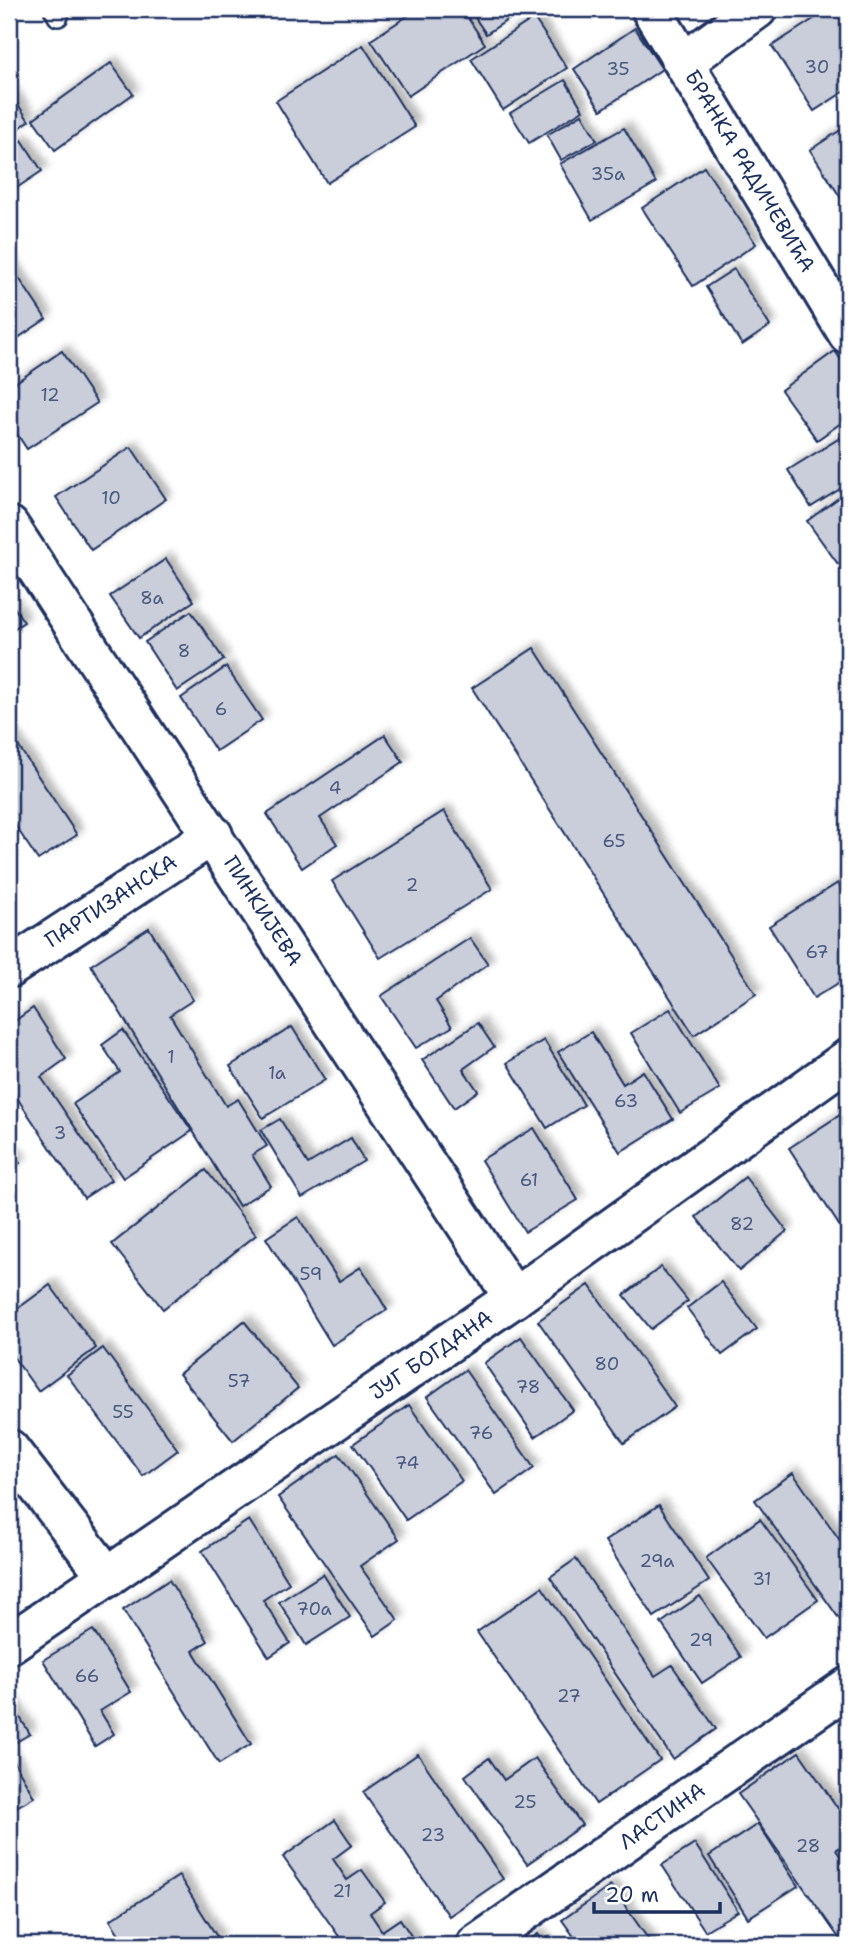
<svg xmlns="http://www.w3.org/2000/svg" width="857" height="1954" font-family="'Shantell Sans',sans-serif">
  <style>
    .building { fill: #caceda; stroke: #1b2f5e; stroke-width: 2; filter: url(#shadow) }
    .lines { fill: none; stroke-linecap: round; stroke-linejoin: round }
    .lane-casing { stroke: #1b2f5e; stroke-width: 24 }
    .street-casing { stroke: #1b2f5e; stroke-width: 44 }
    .secondary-casing { stroke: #1b2f5e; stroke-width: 44 }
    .lane { stroke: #fff; stroke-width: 19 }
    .street { stroke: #fff; stroke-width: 38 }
    .secondary { stroke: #fff; stroke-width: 38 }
    .labels { text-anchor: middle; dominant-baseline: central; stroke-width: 5; stroke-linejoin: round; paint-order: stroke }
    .number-label { font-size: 18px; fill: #47577d }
    .street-label { font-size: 21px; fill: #1b2f5e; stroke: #fff }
  </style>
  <defs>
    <filter id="shadow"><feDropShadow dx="6" dy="-6" stdDeviation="3.5" flood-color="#0004"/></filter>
  </defs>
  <rect width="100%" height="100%" fill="#fff"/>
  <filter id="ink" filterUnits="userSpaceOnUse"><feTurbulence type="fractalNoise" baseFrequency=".0143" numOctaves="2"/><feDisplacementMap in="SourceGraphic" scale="14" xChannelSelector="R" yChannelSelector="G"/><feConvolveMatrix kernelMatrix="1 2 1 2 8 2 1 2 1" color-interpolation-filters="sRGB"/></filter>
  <g filter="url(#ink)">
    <g class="building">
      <path d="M418 9H462L485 44 408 96 371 40Z"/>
      <path d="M469 9H524L486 34Z"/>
      <path d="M829 9H848V89L814 111 772 46Z"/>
      <path d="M534 18 567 68 503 110 471 59Z"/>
      <path d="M635 28 662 69 601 110 574 69Z"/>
      <path d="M363 45 415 127 327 183 276 101Z"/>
      <path d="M111 63 133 94 55 150 33 119Z"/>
      <path d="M565 80 583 110 529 143 510 113Z"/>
      <path d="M9 91 29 121 9 135Z"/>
      <path d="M582 114 597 140 561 160 547 135Z"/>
      <path d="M848 125V209L810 150Z"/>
      <path d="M624 128 656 183 592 220 560 164Z"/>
      <path d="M22 140 42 171 9 193V149Z"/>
      <path d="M704 167 756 244 693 286 642 208Z"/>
      <path d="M9 263 46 319 9 344Z"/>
      <path d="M734 269 770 326 742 345 706 287Z"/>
      <path d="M62 351 97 403 27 449 9 422V387Z"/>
      <path d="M835 351 848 370V418L817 440 781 390Z"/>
      <path d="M840 438 848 451V484L811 507 788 470Z"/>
      <path d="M131 447 166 499 91 550 56 497Z"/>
      <path d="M848 491V557L838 564 807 521Z"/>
      <path d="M166 559 194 601 139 638 110 596Z"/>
      <path d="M9 600 24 622 9 632Z"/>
      <path d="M191 611 224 660 177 691 145 642Z"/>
      <path d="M848 629V646L840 633Z"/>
      <path d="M534 648 756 994 694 1035 472 688Z"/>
      <path d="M226 667 262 720 216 751 181 698Z"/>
      <path d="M9 732 77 835 38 860 9 816Z"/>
      <path d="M385 735 403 762 320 818 337 844 302 868 267 814Z"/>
      <path d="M444 811 492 889 380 958 332 881Z"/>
      <path d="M838 883 848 900V977L814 998 769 926Z"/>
      <path d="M149 928 193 1000 170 1015 226 1106 238 1099 267 1146 252 1155 271 1186 239 1206 91 965Z"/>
      <path d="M470 938 488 964 436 1001 452 1027 416 1048 381 996Z"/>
      <path d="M33 1008 66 1059 41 1077 111 1180 84 1198 9 1086V1025Z"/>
      <path d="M670 1009 720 1089 680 1113 631 1033Z"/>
      <path d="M478 1023 494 1047 463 1069 478 1091 454 1108 422 1060Z"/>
      <path d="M292 1027 325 1080 263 1118 230 1066Z"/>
      <path d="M123 1030 192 1131 123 1178 73 1104 120 1072 102 1045Z"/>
      <path d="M591 1032 623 1084 643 1071 673 1119 620 1152 558 1052Z"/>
      <path d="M544 1040 584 1105 547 1128 507 1063Z"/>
      <path d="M840 1115 848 1128V1239L789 1148Z"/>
      <path d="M280 1119 308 1164 351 1138 364 1161 302 1198 261 1130Z"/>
      <path d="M534 1128 578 1200 525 1232 481 1160Z"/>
      <path d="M9 1149 20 1163 9 1172Z"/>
      <path d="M206 1170 256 1235 163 1309 112 1244Z"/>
      <path d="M745 1177 787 1231 739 1271 696 1217Z"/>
      <path d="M298 1217 339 1281 361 1267 387 1310 332 1345 266 1238Z"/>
      <path d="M661 1267 688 1301 651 1329 624 1295Z"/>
      <path d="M721 1282 757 1329 722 1355 687 1308Z"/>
      <path d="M50 1285 96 1348 38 1391 9 1351V1315Z"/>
      <path d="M589 1285 675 1407 624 1443 538 1321Z"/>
      <path d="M244 1321 298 1388 233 1441 179 1374Z"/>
      <path d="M521 1337 573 1410 535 1437 484 1363Z"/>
      <path d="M103 1348 178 1450 143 1476 67 1375Z"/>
      <path d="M465 1370 534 1468 496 1495 427 1397Z"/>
      <path d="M409 1405 462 1481 406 1520 353 1444Z"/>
      <path d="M339 1454 399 1539 360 1566 398 1620 375 1636 278 1497Z"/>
      <path d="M793 1473 848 1552V1631L755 1500Z"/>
      <path d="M659 1505 709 1581 654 1617 605 1541Z"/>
      <path d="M760 1519 818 1600 764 1638 706 1558Z"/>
      <path d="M249 1520 289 1583 263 1600 290 1643 269 1657 202 1551Z"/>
      <path d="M576 1559 655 1676 672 1665 716 1729 673 1759 550 1577Z"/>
      <path d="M323 1574 350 1617 306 1645 279 1602Z"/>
      <path d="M169 1580 208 1641 193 1651 251 1744 219 1764 123 1610Z"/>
      <path d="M542 1587 660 1760 596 1804 477 1632Z"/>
      <path d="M700 1596 741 1657 702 1683 661 1623Z"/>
      <path d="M93 1630 131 1692 100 1711 114 1734 95 1746 43 1660Z"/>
      <path d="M12 1704 30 1734 9 1746V1706Z"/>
      <path d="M799 1752 848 1823V1841L836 1850 848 1867V1945H844L738 1794Z"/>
      <path d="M9 1753 34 1797 13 1809 9 1802Z"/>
      <path d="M418 1754 503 1879 449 1916 363 1792Z"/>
      <path d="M489 1758 504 1780 535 1758 582 1825 527 1864 465 1776Z"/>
      <path d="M335 1820 352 1845 333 1859 347 1880 362 1870 385 1902 370 1913 382 1931 400 1919 417 1945H345L283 1857Z"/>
      <path d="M758 1824 798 1886 748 1918 709 1856Z"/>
      <path d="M695 1844 738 1911 705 1931 662 1865Z"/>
      <path d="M179 1876 219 1940 211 1945H126L110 1920Z"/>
      <path d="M611 1886 651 1943 648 1945H580L562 1920Z"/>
      <path d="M538 1934 546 1945H522Z"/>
    </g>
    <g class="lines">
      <g class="lane-casing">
        <path id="lane" d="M54 9 58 16"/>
      </g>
      <g class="street-casing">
        <g id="street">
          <path d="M684 62 757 9"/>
          <path d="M9 526 514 1298"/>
          <path d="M9 968 213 835"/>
          <path d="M9 1449 108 1577"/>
          <path d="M476 1945 848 1687"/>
        </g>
      </g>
      <g class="secondary-casing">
        <g id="secondary">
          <path d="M651 9 848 334"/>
          <path d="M9 1644 514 1298 848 1059"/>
        </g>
      </g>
      <use href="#lane" class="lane"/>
      <use href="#street" class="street"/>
      <use href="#secondary" class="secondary"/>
    </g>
  </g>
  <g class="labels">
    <g class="number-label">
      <text x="817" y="67">30</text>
      <text x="618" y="69">35</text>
      <text x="608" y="174">35a</text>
      <text x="50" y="395">12</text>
      <text x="111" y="498">10</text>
      <text x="152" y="598">8a</text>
      <text x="184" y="651">8</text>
      <text x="221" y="709">6</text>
      <text x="335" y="788">4</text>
      <text x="614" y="841">65</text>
      <text x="412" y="885">2</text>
      <text x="817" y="952">67</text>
      <text x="171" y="1057">1</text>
      <text x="277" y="1073">1a</text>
      <text x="626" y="1101">63</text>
      <text x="60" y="1133">3</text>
      <text x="529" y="1180">61</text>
      <text x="742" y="1224">82</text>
      <text x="311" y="1274">59</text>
      <text x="607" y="1364">80</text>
      <text x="239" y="1381">57</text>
      <text x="528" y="1387">78</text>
      <text x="123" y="1412">55</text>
      <text x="481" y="1433">76</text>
      <text x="407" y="1463">74</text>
      <text x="657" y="1561">29a</text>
      <text x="762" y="1579">31</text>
      <text x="314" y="1609">70a</text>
      <text x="701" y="1640">29</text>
      <text x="87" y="1676">66</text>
      <text x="569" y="1696">27</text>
      <text x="525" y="1802">25</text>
      <text x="433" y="1835">23</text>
      <text x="808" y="1846">28</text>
      <text x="342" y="1891">21</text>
    </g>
    <g class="street-label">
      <text transform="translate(750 171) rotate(59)">БРАНКА РАДИЧЕВИЋА</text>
      <text transform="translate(111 901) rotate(-33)">ПАРТИЗАНСКА</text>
      <text transform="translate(263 911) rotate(57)">ПИНКИЈЕВА</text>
      <text transform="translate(431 1355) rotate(-34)">ЈУГ БОГДАНА</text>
      <text transform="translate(662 1816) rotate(-35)">ЛАСТИНА</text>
    </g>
  </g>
  <rect width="857" height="1954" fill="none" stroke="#fff" stroke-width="35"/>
  <rect x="18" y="18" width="822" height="1919" fill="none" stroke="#1b2f5e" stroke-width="2.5" filter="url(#ink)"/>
  <path d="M594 1902v10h126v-10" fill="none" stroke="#1b2f5e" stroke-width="3.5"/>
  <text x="605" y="1902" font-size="21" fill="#1b2f5e" stroke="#ffffff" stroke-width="5" paint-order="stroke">20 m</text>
</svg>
